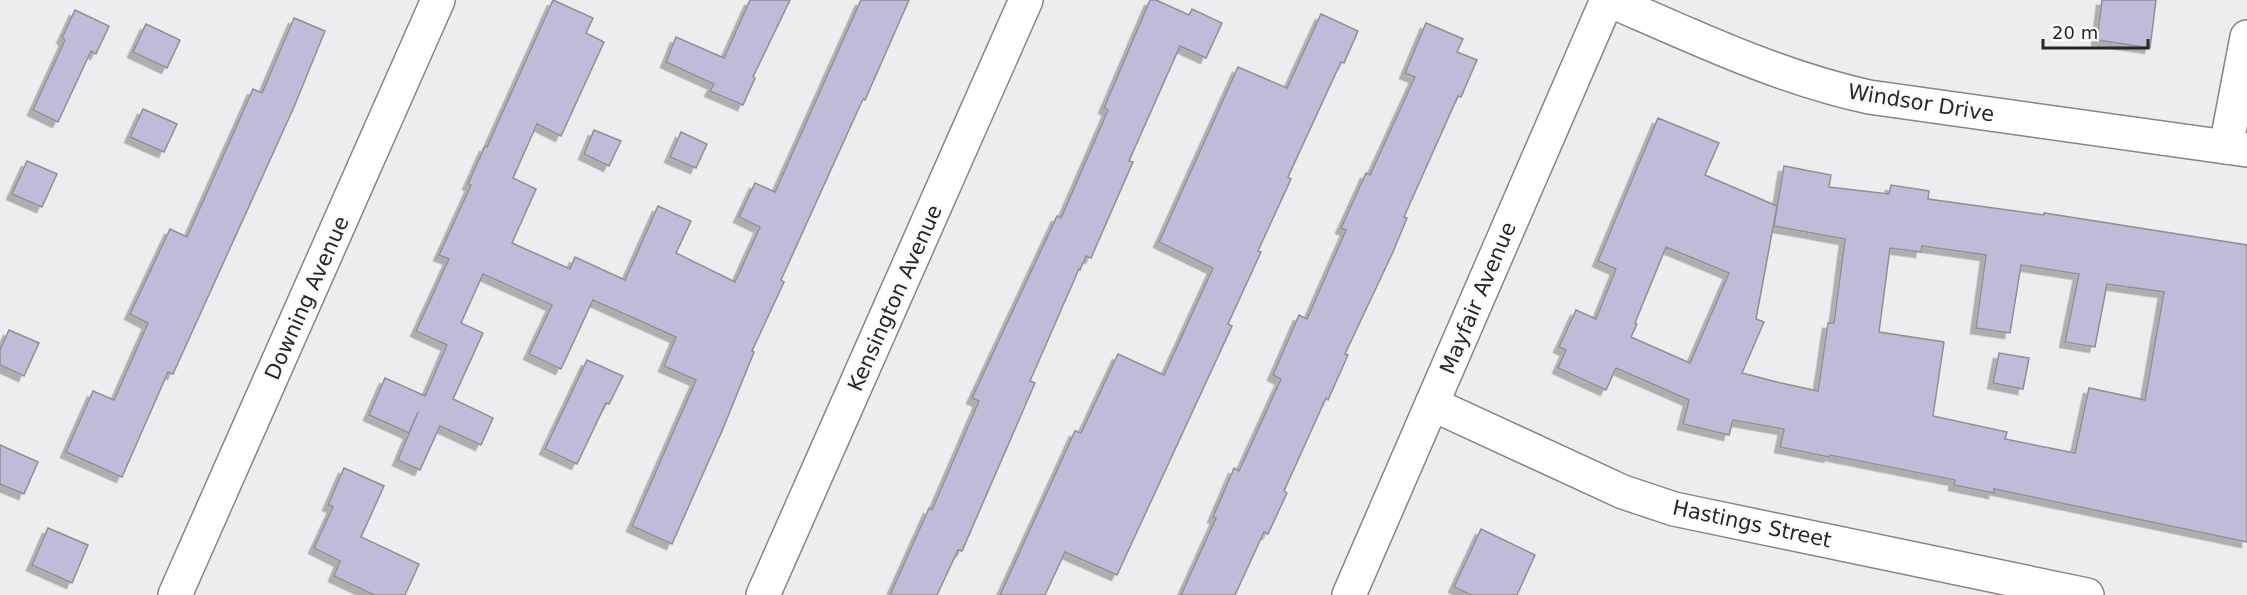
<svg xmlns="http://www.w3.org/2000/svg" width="2247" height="595" font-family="'DejaVu Sans',sans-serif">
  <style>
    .building { fill: #c1bad8; stroke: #909092; stroke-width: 1.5; fill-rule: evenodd; filter: url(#shadow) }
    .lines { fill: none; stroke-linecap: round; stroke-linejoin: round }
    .street-casing { stroke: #868688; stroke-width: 36 }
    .street { stroke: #fff; stroke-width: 33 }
    .labels { text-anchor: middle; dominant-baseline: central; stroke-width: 5; stroke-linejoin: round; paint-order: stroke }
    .street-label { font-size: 21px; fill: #272728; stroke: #fafafd }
  </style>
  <defs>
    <filter id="shadow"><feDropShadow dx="-5.5" dy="5.5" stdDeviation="0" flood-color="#0004"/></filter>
  </defs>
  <rect width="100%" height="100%" fill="#ededef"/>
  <g class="building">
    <path d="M553 0 593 18 586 33 604 42 561 136 537 124 513 178 536 189 512 243 570 269 575 257 625 280 658 206 691 221 676 253 735 282 760 227 739 217 755 183 775 192 861 0H909L865 100 863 99 781 280 784 282 752 351 754 352 722 431 672 544 632 526 696 380 664 366 676 337 593 300 561 369 529 354 552 305 483 274 461 323 483 333 453 399 493 418 481 445 440 426 420 470 398 460 418 412 409 433 369 415 385 378 425 396 447 345 416 331 449 259 439 255 471 185 468 184 485 146 487 147Z"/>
    <path d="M750 0H790L753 77 755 78 743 105 710 91 714 84 666 62 676 37 724 58Z"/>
    <path d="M1150 0H1156L1189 15 1192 9 1222 23 1206 58 1180 46 1129 161 1133 162 1091 258 1086 256 1080 270 1079 269 1030 381 1035 383 962 551 958 550 937 595H890L929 508 932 510 979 401 972 398 1057 216 1061 218 1108 110 1104 108Z"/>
    <path d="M2102 0H2156L2150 48 2097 40Z"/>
    <path d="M75 10 109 26 96 54 91 51 58 122 33 110 65 40 62 38Z"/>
    <path d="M1321 14 1358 31 1344 63 1341 62 1288 177 1291 179 1258 251 1261 252 1228 324 1232 326 1117 575 1065 552 1045 595H1000L1075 431 1081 433 1118 354 1164 375 1213 268 1159 242 1238 67 1287 88Z"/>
    <path d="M294 18 325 31 294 107 173 374 168 372 122 477 66 452 93 391 114 400 148 323 130 314 170 229 187 237 253 89 262 93Z"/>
    <path d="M1426 23 1463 39 1457 52 1477 60 1461 97 1458 96 1404 217 1407 218 1393 252 1345 354 1348 355 1328 400 1326 398 1284 491 1287 493 1268 534 1264 532 1235 595H1181L1216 518 1213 517 1234 468 1239 471 1281 379 1273 375 1299 315 1307 319 1346 230 1341 228 1366 173 1370 175 1415 77 1405 73Z"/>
    <path d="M146 24 180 40 167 68 133 52Z"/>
    <path d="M143 109 177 124 164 152 130 137Z"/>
    <path d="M1658 118 1719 143 1705 175 1777 206 1756 319 1764 322 1742 373 1781 383 1818 391 1828 323H1834L1845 239 1774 226 1784 166 1831 175 1829 187 1889 194 1891 185 1929 191 1928 199 2044 215V213L2247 245V542L1994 489V493L1954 485 1955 480 1830 455 1829 457 1780 447 1784 429 1733 420 1729 435 1683 424 1689 400 1616 368 1606 390 1558 368 1566 350 1559 347 1576 310 1596 319 1616 269 1598 261ZM1922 246 1986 255 1976 328 2010 333 2021 265 2079 274 2065 342 2095 347 2107 284 2164 292 2145 400 2089 388 2075 453 2005 439 2007 432 1933 416 1944 342 1879 332 1890 248 1921 252ZM1666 247 1729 273 1690 363 1631 337 1637 324 1635 323Z"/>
    <path d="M594 130 621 141 609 166 584 154Z"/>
    <path d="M681 132 707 144 696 168 670 157Z"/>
    <path d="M27 161 57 174 42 207 12 194Z"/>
    <path d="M9 330 39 343 24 376 0 365V350Z"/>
    <path d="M1999 353 2029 358 2023 389 1993 383Z"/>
    <path d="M587 360 623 376 609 404 606 403 577 464 545 449Z"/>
    <path d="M0 445 38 462 24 494 0 484Z"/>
    <path d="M344 468 384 486 361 537 419 564 405 595H374L334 576 340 561 314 548 333 507 328 505Z"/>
    <path d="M48 528 88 545 72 583 32 565Z"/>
    <path d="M1481 529 1535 555 1517 595H1471L1454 587Z"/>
  </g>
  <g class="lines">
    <g class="street-casing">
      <g id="street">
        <path d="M1609 0C1694 37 1778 77 1869 97L2247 150"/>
        <path d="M2226 147 2247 37"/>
        <path d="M1432 404 1623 492 1674 509 2087 595"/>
        <path d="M175 595 438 0"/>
        <path d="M763 595 1026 0"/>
        <path d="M1349 595 1607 0"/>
      </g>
    </g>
    <use href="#street" class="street"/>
  </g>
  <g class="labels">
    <g class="street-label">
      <text transform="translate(1921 103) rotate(9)">Windsor Drive</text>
      <text transform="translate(307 298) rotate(-66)">Downing Avenue</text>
      <text transform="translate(895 298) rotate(-66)">Kensington Avenue</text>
      <text transform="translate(1478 298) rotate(-67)">Mayfair Avenue</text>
      <text transform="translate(1752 524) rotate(12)">Hastings Street</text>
    </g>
  </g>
  <path d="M2043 39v9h105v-9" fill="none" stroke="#272728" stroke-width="3"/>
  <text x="2052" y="39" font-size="18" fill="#272728" stroke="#fafafd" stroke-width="4.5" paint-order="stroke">20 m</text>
</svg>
